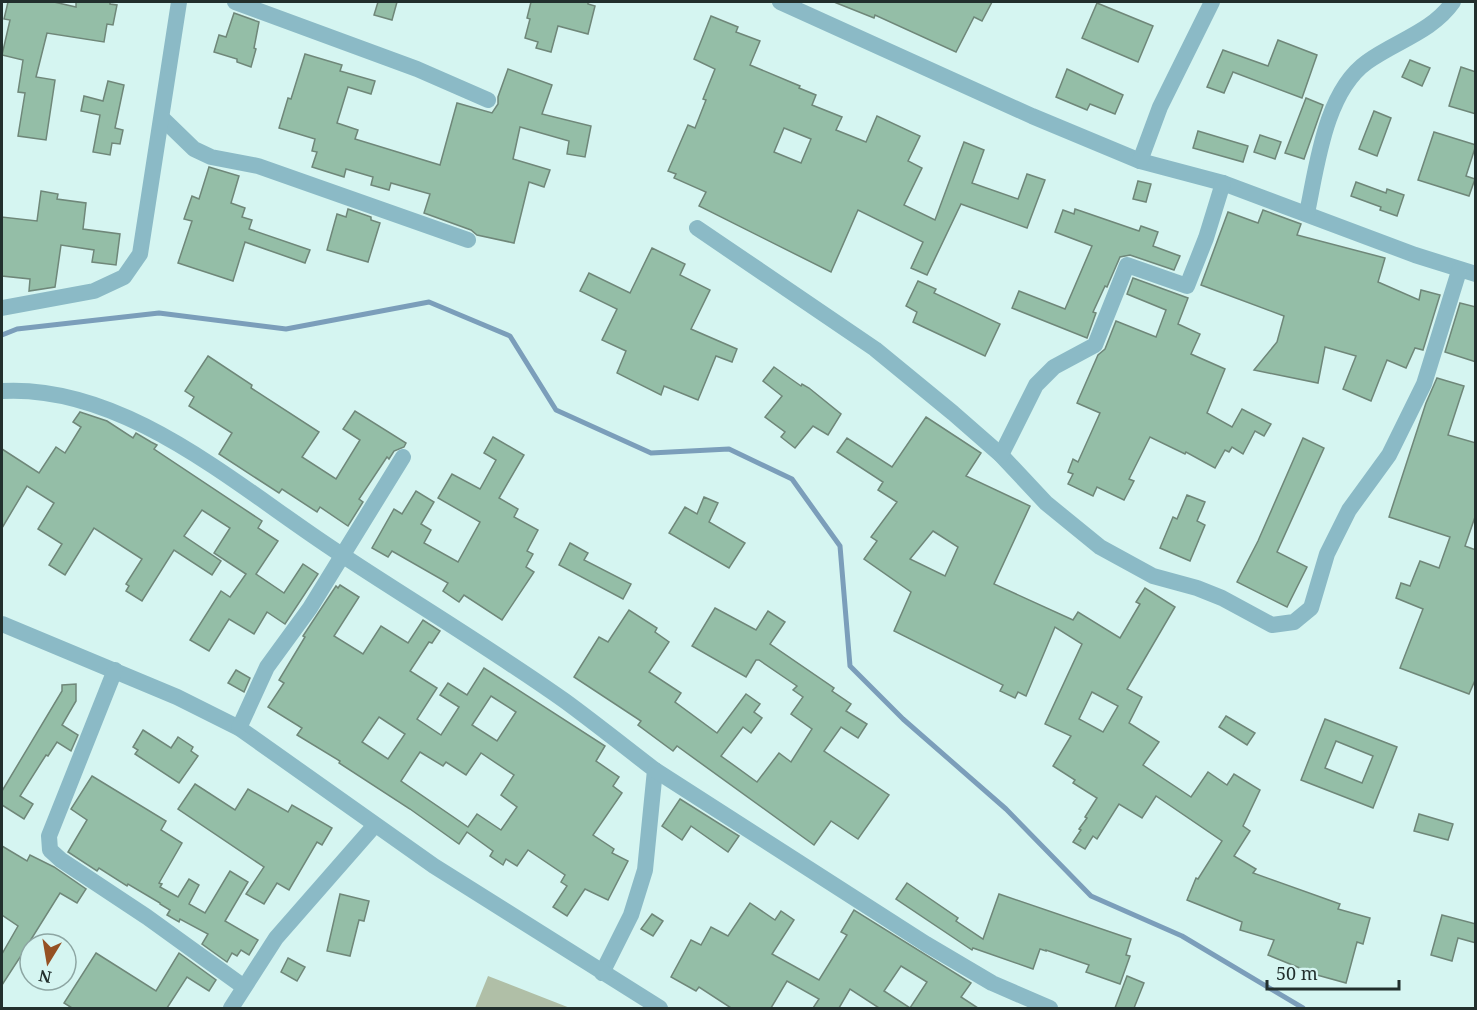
<svg xmlns="http://www.w3.org/2000/svg" width="1477" height="1010" font-family="'Noto Serif',serif">
  <style>
    .green { fill: #b0bfa7 }
    .lines { fill: none; stroke-linecap: round; stroke-linejoin: round }
    .stream { stroke: #7b9eba; stroke-width: 5 }
    .building { fill: #94bea7; stroke: #6f8779; stroke-width: 1.5; fill-rule: evenodd }
    .street { stroke: #8bbac6; stroke-width: 16 }
  </style>
  <rect width="100%" height="100%" fill="#d5f5f1"/>
  <path class="green" d="M488 976 570 1008H475Z"/>
  <g class="lines">
    <path class="stream" d="M2 335 17 329 159 313 286 329 429 302 510 336 556 410 651 453 729 449 792 479 840 546 850 666 903 719 1006 809 1091 896 1182 936 1303 1008"/>
  </g>
  <g class="building">
    <path d="M8 2H54L76 7V2H110V4L117 5 113 25 107 24 104 42 47 33 36 77 55 80 46 140 18 136 25 93 18 92 23 60 2 55 10 20 4 19Z"/>
    <path d="M378 2H397L392 20 374 15Z"/>
    <path d="M531 2H588V4L595 6 588 34 558 26 551 52 536 48 538 42 525 38 530 19 527 18Z"/>
    <path d="M834 2H992L982 21 974 17 956 52 875 15 874 18Z"/>
    <path d="M1097 3 1153 26 1138 62 1082 38Z"/>
    <path d="M234 13 259 22 254 48 256 49 251 67 237 62V59L214 52 219 35 226 37Z"/>
    <path d="M711 16 738 27 736 32 760 41 750 65 800 86 799 88 816 95 812 105 842 117 836 130 866 142 877 116 920 136 908 161 922 168 904 205 935 220 964 142 984 150 972 183 1018 199 1027 174 1045 180 1027 228 961 204 927 275 911 268 923 242 858 210 831 272 699 206 706 192 674 178 676 174 668 171 688 125 695 128 706 100 703 99 715 69 694 59ZM784 128 811 139 801 163 774 152Z"/>
    <path d="M1278 40 1317 55 1302 98 1233 72 1224 93 1207 87 1223 50 1268 66Z"/>
    <path d="M305 54 342 65 340 71 375 81 371 94 348 87 337 123 358 130 355 139 440 165 457 103 492 113 498 104V97L508 69 552 85 542 114 591 126 585 157 567 154 569 141 520 127 513 159 550 170 544 187 529 182 514 243 477 235 471 230 424 213 430 194 391 183 389 190 371 185 373 177 346 169 344 177 312 167 317 152 312 151 315 139 279 128 288 98 291 99Z"/>
    <path d="M1410 60 1430 68 1422 86 1402 77Z"/>
    <path d="M1461 67 1476 72V114L1449 106Z"/>
    <path d="M1067 69 1123 95 1115 114 1090 104 1087 110 1056 97Z"/>
    <path d="M108 81 124 85 115 128 123 130 120 144 112 143 110 155 93 152 100 115 81 111 84 96 103 101Z"/>
    <path d="M1306 98 1323 105 1304 159 1285 153Z"/>
    <path d="M1374 111 1391 118 1377 156 1359 149Z"/>
    <path d="M1198 131 1248 146 1243 162 1193 148Z"/>
    <path d="M1434 132 1476 145 1466 176 1475 179 1469 196 1418 180Z"/>
    <path d="M1260 135 1281 142 1275 159 1254 152Z"/>
    <path d="M209 167 239 176 231 203 245 208 242 217 252 220 249 229 310 250 305 263 245 242 233 281 178 263 192 221 184 219 192 196 199 199Z"/>
    <path d="M1138 181 1151 184 1146 202 1133 199Z"/>
    <path d="M1356 182 1386 193 1387 189 1404 195 1397 216 1380 210 1381 207 1351 196Z"/>
    <path d="M41 191 58 194 57 199 86 203 83 229 120 234 116 265 92 262 94 250 61 245 55 287 29 291 30 279 2 276V217L37 221Z"/>
    <path d="M348 209 371 217V220L380 223 368 262 327 250 337 214 346 217Z"/>
    <path d="M1075 209 1139 231 1141 226 1158 232 1153 246 1180 256 1174 270 1130 255 1120 257 1107 287 1105 286 1093 312 1096 313 1087 338 1012 308 1019 291 1065 309 1092 246 1055 232 1063 210 1074 214Z"/>
    <path d="M1263 210 1301 224 1297 235 1385 258 1378 282 1419 300 1421 290 1440 295 1423 350 1415 348 1406 368 1387 360 1371 401 1343 389 1356 356 1325 347 1318 383 1254 370 1277 342 1284 316 1201 285 1228 212 1258 223Z"/>
    <path d="M652 248 685 264 680 275 710 290 691 329 737 349 732 362 716 356 698 400 664 386 661 395 617 373 626 351 602 340 617 309 580 291 589 273 630 293Z"/>
    <path d="M1133 278 1188 298 1178 324 1200 334 1191 354 1225 369 1207 413 1232 427 1242 409 1271 424 1264 436 1255 431 1243 454 1232 447 1229 452 1225 450 1215 468 1186 452 1185 454 1150 437 1129 479 1134 481 1124 500 1097 487 1093 496 1068 484 1073 474 1068 472 1073 459 1078 462 1100 413 1077 403 1098 355 1105 349 1116 321 1156 337 1166 310 1127 294Z"/>
    <path d="M918 281 936 289 934 293 1000 324 985 356 913 322 917 312 906 306Z"/>
    <path d="M1460 303 1476 307V362L1445 352Z"/>
    <path d="M208 356 252 385 251 388 319 432 302 457 336 479 360 440 343 429 355 411 406 443 404 447 394 451 389 459 387 457 359 499 363 502 348 526 320 507 317 512 282 489 279 493 219 454 232 433 189 406 194 397 185 391Z"/>
    <path d="M774 367 801 386 802 384 809 388 841 414 828 435 813 426 795 448 781 437 785 432 765 417 782 396 763 381Z"/>
    <path d="M1437 378 1464 386 1448 435 1476 443V514L1465 546 1476 550V678L1469 694 1400 668 1423 609 1396 598 1401 583 1410 586 1420 561 1439 568 1450 537 1389 517 1426 403Z"/>
    <path d="M80 412 107 421 133 438 136 433 151 442 157 445 154 449 262 521 258 528 278 541 256 574 284 593 303 564 318 574 285 624 267 612 254 634 229 619 209 651 190 640 221 591 230 597 246 574 214 553 230 528 202 510 184 536 221 561 212 575 174 550 142 601 126 591 129 586 126 584 142 559 94 528 65 575 49 565 62 544 38 529 54 503 27 486 2 528V449L39 473 56 447 65 453 81 427 73 422Z"/>
    <path d="M926 417 981 453 966 476 1030 506 994 584 1073 620 1078 612 1120 638 1140 604 1136 602 1145 588 1175 607 1127 689 1142 697 1129 723 1159 742 1143 765 1191 797 1208 772 1227 785 1234 774 1260 790 1243 826 1250 831 1234 856 1256 869 1253 873 1340 904 1338 909 1370 918 1363 944 1357 942 1346 983 1317 975 1268 955 1274 940 1240 930 1242 922 1187 900 1196 878 1198 879 1222 841 1156 796 1142 818 1119 804 1097 839 1093 836 1085 849 1073 842 1081 830 1079 829 1087 818 1085 817 1097 798 1073 783 1075 780 1053 766 1071 736 1045 724 1082 644 1055 627 1026 696 1018 692 1015 698 1000 691 1003 685 894 631 911 592 864 559 877 541 871 537 897 502 878 490 883 482 837 452 847 438 892 467ZM933 531 958 547 945 576 910 559ZM1092 692 1118 706 1103 732 1079 719Z"/>
    <path d="M493 437 524 455 499 498 518 509 514 517 538 530 527 551 533 554 526 567 534 572 502 620 464 595 459 602 443 591 448 583 392 551 388 557 372 548 394 509 402 514 416 491 434 502 421 524 431 530 424 543 458 562 480 522 438 498 452 474 480 489 496 460 484 453Z"/>
    <path d="M1303 438 1324 448 1277 552 1307 567 1287 607 1237 582 1258 541Z"/>
    <path d="M1187 495 1205 502 1197 521 1205 525 1190 561 1160 548 1173 517 1177 519Z"/>
    <path d="M704 497 718 503 709 522 745 543 729 568 669 533 685 507 697 514Z"/>
    <path d="M570 543 588 553 584 560 631 584 623 599 559 565Z"/>
    <path d="M340 585 359 597 334 636 363 654 381 626 408 643 423 620 440 631 432 643 429 642 410 671 437 688 417 719 441 735 459 707 440 695 448 683 467 695 484 668 605 746 596 761 619 777 613 786 622 793 593 835 614 849 612 853 628 861 608 900 585 889 567 916 553 907 567 886 561 882 565 875 528 850 517 866 506 859 503 865 490 856 493 851 467 832 459 844 410 809 339 763 340 761 297 735 302 728 268 707 284 683 279 680 305 637 303 636 336 586 338 588ZM491 696 516 712 497 741 472 725ZM379 717 405 734 388 759 362 742ZM420 752 443 766 446 762 466 775 481 753 514 775 501 795 517 807 501 830 477 814 468 827 401 781Z"/>
    <path d="M715 608 756 630 768 611 785 622 770 644 834 688 832 691 851 704 846 711 867 724 858 738 841 727 824 751 889 795 858 839 831 821 814 845 677 746 673 751 638 725 641 721 574 677 599 637 608 642 629 610 657 628 655 632 669 642 649 672 681 693 675 702 717 733 746 694 760 704 754 712 762 718 751 733 743 727 721 756 757 782 779 753 791 762 812 729 791 714 803 697 793 690 797 686 759 660H756L746 677 692 646Z"/>
    <path d="M236 670 250 678 244 692 228 683Z"/>
    <path d="M76 684V701L62 725 78 735 71 751 57 742 48 756 46 755 20 796 33 804 24 819 2 805V791L62 691V685Z"/>
    <path d="M1226 716 1255 733 1247 745 1219 727Z"/>
    <path d="M1325 719 1397 747 1373 808 1301 780ZM1336 741 1373 756 1362 783 1325 768Z"/>
    <path d="M143 730 171 748 178 737 193 747 191 751 198 756 179 783 135 754 138 750 133 747Z"/>
    <path d="M92 776 166 821 161 830 182 843 159 883 162 884 160 887 178 897 189 879 199 885 189 904 205 913 230 871 248 882 225 921 258 940 249 955 241 950 237 956 232 953 227 962 202 944 208 934 180 919 179 922 167 915 170 910 160 904V903L128 884 127 886 99 868 97 871 68 852 87 820 71 809Z"/>
    <path d="M195 784 235 810 248 789 288 812 292 805 332 828 322 845 317 842 289 890 277 883 264 904 246 894 264 867 178 809Z"/>
    <path d="M680 799 739 836 728 852 691 826 682 840 662 826Z"/>
    <path d="M1419 814 1453 824 1448 840 1414 831Z"/>
    <path d="M2 846 27 861 30 855 54 867 86 889 77 903 60 893 30 941V955L24 951 2 985V954L18 926 2 915Z"/>
    <path d="M907 883 958 918 956 921 983 939 999 894 1131 939 1126 955 1130 956 1120 984 1086 972 1089 965 1046 950V951L1040 949 1033 969 973 948 972 950 896 899Z"/>
    <path d="M340 894 369 901 364 921 359 920 350 956 327 951Z"/>
    <path d="M750 903 775 920 781 911 794 920 772 954 819 980 847 935 841 932 854 910 971 983 961 997 978 1008H879L850 989 839 1008H813L819 999 787 981 771 1008H731L699 987 696 991 671 977 691 940 701 945 711 927 728 936ZM901 966 927 982 910 1008 884 991Z"/>
    <path d="M652 914 663 921 653 936 641 929Z"/>
    <path d="M1442 915 1476 924V943L1458 938 1452 961 1431 955Z"/>
    <path d="M96 953 156 991 179 953 216 980 209 991 187 977 167 1008H72L64 1003Z"/>
    <path d="M288 958 305 967 297 981 281 972Z"/>
    <path d="M1127 976 1144 983 1134 1008H1115Z"/>
  </g>
  <g class="lines">
    <g class="street">
      <path d="M235 2 417 69 488 100"/>
      <path d="M780 2 1032 116 1140 161 1223 183 1415 255 1476 274"/>
      <path d="M162 118 194 149 211 157 258 166 468 240"/>
      <path d="M1140 161 1160 107 1212 2"/>
      <path d="M1307 213C1317 166 1325 92 1367 62 1396 41 1432 32 1453 2"/>
      <path d="M697 228 875 349 953 413 1001 455 1046 503 1100 547 1153 576 1197 588 1222 598 1272 625 1294 622 1311 608 1327 554 1349 510 1389 455 1424 384 1459 271"/>
      <path d="M2 308 94 291 124 277 140 254 179 2"/>
      <path d="M2 391C129 384 243 492 345 557 418 605 493 650 565 701 595 723 625 747 655 770L645 870 631 915 602 973"/>
      <path d="M1001 455 1036 385 1054 367 1095 345 1127 265 1187 286 1206 238 1223 183"/>
      <path d="M2 624 177 697 239 728 434 866 660 1008"/>
      <path d="M115 670 49 836 50 850 61 860 147 917 244 987"/>
      <path d="M239 728 267 667 310 608 403 457"/>
      <path d="M655 770 926 944 992 983 1050 1008"/>
      <path d="M231 1008 276 938 375 825"/>
    </g>
  </g>
  <rect width="1477" height="1010" fill="none" stroke="#222f2d" stroke-width="6"/>
  <g transform="translate(48 962) rotate(191)"><circle r="28" fill="#d5f5f1" stroke="#8da6a3" stroke-width="1.5"/>
  <path d="M0-4.5L10 22L0 15L-10 22Z" fill="#955123"/>
  <text y="-9" font-size="16" font-weight="bold" text-anchor="middle" fill="#222f2d">N</text>
  </g>
  <path d="M1267 980v9h132v-9" fill="none" stroke="#222f2d" stroke-width="3"/>
  <text x="1276" y="980" font-size="18" fill="#222f2d" stroke="#d5f5f1" stroke-width="4.5" paint-order="stroke">50 m</text>
</svg>
